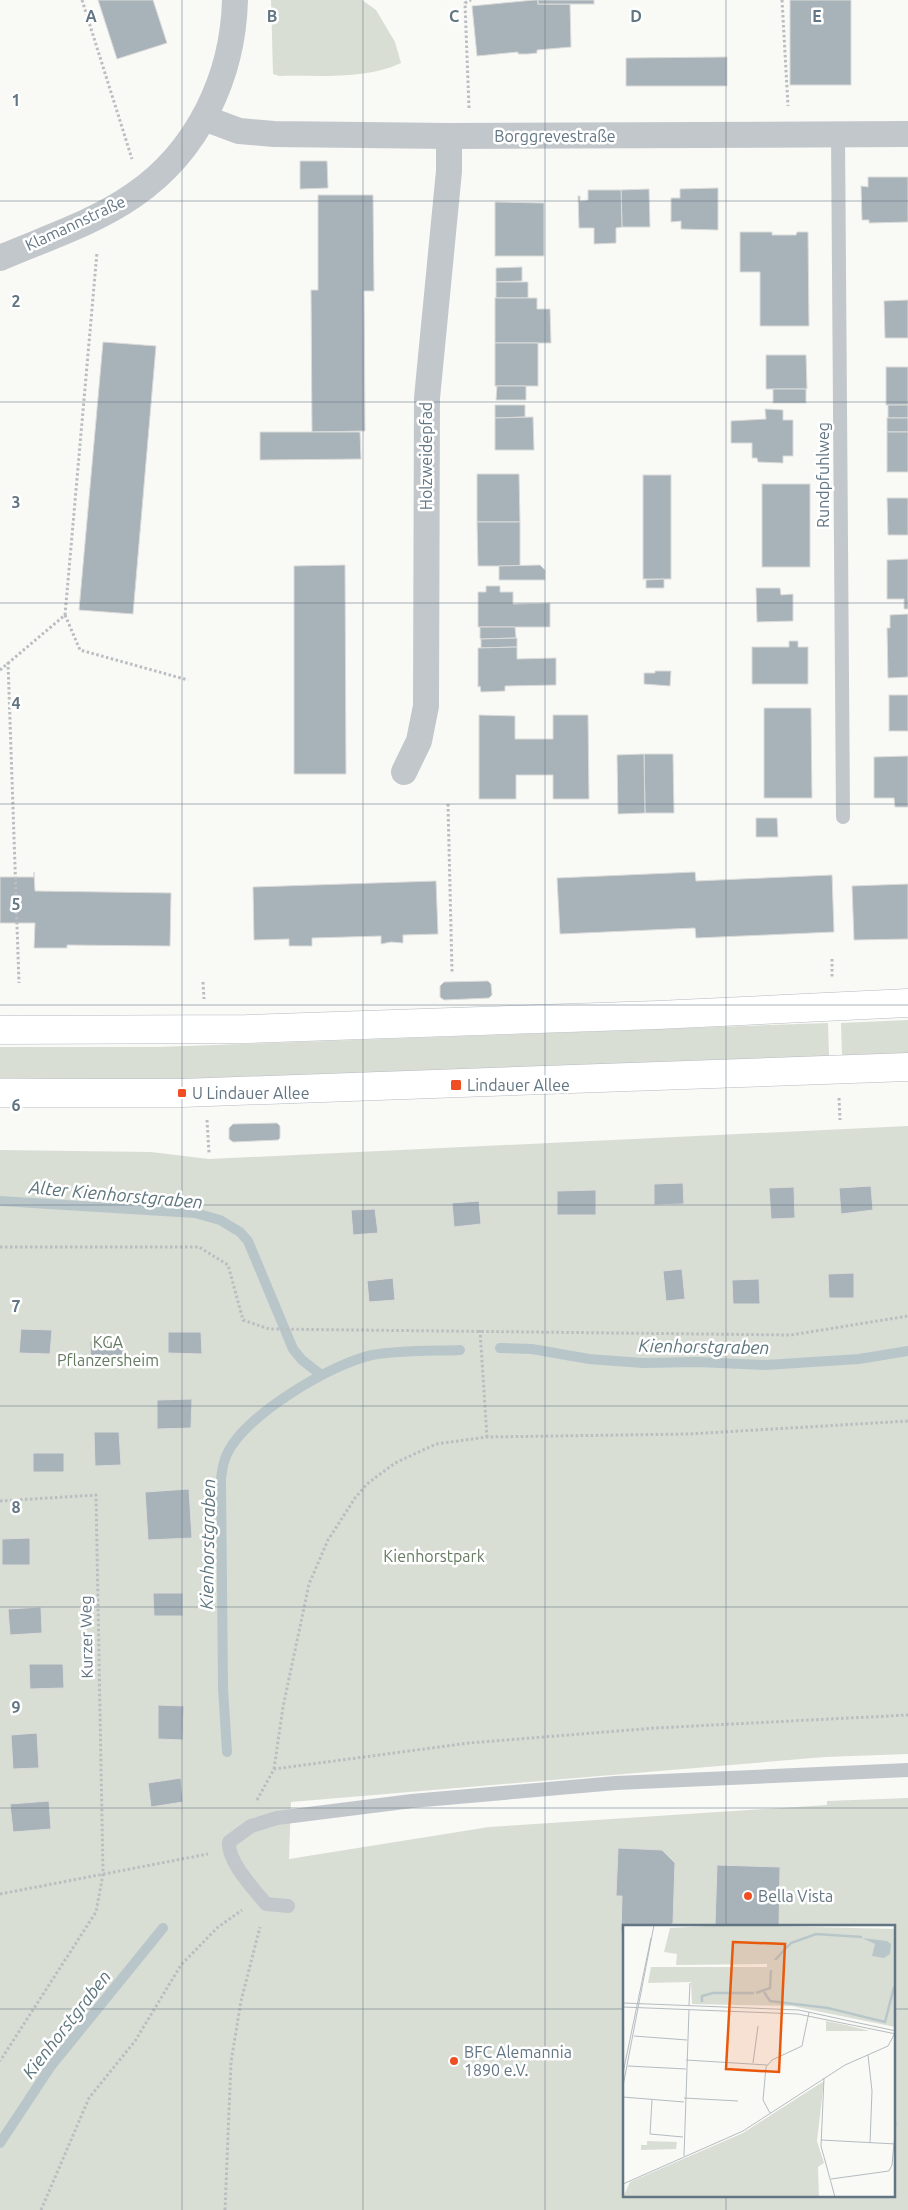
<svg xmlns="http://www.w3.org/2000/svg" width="908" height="2210" font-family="Ubuntu,sans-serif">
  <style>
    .green { fill: #d9ded5; fill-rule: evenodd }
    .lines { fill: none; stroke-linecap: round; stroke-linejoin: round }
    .stream { stroke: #b8c6ca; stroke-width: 10 }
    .building { fill: #a8b2b9; stroke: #dbdbd9 }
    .secondary-casing { stroke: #b4bbc0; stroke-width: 29 }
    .path { stroke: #babec1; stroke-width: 3; stroke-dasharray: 2.5 2.5; stroke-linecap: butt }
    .lane { stroke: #c2c7cb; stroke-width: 14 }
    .street { stroke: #c2c7cb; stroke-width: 26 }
    .secondary { stroke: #fff; stroke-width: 28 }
    .grid { fill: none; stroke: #627583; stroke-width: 1; stroke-opacity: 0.55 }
    .poi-dot { fill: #ee4e22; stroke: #fff; stroke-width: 2 }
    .labels { text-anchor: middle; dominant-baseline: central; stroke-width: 5; stroke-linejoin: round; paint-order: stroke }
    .street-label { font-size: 16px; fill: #627583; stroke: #fff }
    .poi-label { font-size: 16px; fill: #627583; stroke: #fff; text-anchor: start }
    .park-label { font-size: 16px; fill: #667a62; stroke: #fff }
    .water-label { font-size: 18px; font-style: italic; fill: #5d757d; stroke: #fff }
    .inset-river { fill: none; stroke: #b8c6ca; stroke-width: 2.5 }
    .inset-road { fill: none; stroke: #b4bcc1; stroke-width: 1 }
    .view { fill: #e8590c; fill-opacity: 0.15; stroke: #e8590c; stroke-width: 2.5 }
    .inset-edge { fill: none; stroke: #627583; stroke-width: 2.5 }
    .grid-label { font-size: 16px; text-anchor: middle; font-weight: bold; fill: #627583; stroke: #fff; stroke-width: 5; stroke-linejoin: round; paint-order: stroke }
  </style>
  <rect width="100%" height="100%" fill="#f9f9f6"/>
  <g class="green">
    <path d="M271 0H362L376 10 395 42 401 63C365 80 319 75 279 76L273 74Z"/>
    <path d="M908 1020V1053L842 1056 841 1023Z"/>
    <path d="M828 1023 829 1056C553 1067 277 1083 0 1078V1047H159Z"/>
    <path d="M908 1126V1754L825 1757 291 1802 289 1859 489 1827 827 1805V1801L908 1798V2210H0V1150L151 1152 209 1159ZM624 1926H894V2196H624Z"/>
  </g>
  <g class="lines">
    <g class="stream">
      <path d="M0 1201 195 1213 220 1220 240 1232 248 1241 293 1349 302 1360 320 1374"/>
      <path d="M500 1348 532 1349 589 1359 643 1363 697 1362 766 1365 859 1359 908 1351"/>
      <path d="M227 1752 223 1688 221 1479C222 1470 223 1462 227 1454 245 1415 331 1364 372 1355 400 1350 431 1351 460 1350"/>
      <path d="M0 2143 51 2066 163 1928"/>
    </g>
  </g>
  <g class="building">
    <path d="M98 0H153L167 43 117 59Z"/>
    <path d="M534 0H538V4H570L571 47 537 50V53L528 54H518V52L477 56 472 6Z"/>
    <rect x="538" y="0" width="56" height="4"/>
    <rect x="790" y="0" width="61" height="85"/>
    <path d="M727 57V86H626V58Z"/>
    <path d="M300 161H327L328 188 300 189Z"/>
    <path d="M868 177H908V222L869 223V220H862L861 186 868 187Z"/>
    <path d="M718 188V230L681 229V221L671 222V198H680V189Z"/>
    <path d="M649 189 650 227H622L621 190Z"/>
    <path d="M588 190H621L622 227 616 228V243L594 244V228H579L578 196H580V201L588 200Z"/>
    <path d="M318 195H373L374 291H364L365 431 312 432 311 290H318Z"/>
    <path d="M495 202 544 203V256H495Z"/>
    <path d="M740 232H772V235H796L797 232H808L809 326H760V272H740Z"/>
    <path d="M522 267V281L496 282V268Z"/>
    <rect x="496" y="282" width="32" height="16"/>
    <path d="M495 298H537V309H550L551 343H495Z"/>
    <path d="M908 300V338H885L884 301Z"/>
    <path d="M103 342 156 346 133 614 79 610Z"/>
    <rect x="495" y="343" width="43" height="43"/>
    <path d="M766 355H806L807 389H766Z"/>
    <rect x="886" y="367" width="22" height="38"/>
    <path d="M497 386H526V400H496Z"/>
    <rect x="773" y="389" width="33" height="14"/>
    <path d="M495 405H525V417L495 418Z"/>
    <rect x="888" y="405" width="20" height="13"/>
    <path d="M765 409 783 410V420H793V456H783V463L758 462 757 458H752V443H731V421L766 419Z"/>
    <path d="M533 417 534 450H495V418Z"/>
    <rect x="887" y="418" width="21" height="14"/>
    <path d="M260 432H360L361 459 260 460Z"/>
    <rect x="887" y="432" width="21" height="40"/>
    <path d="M477 474H519L520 522H477Z"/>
    <rect x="643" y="475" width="28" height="104"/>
    <rect x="762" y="484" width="48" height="83"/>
    <path d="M887 498H908V535H888Z"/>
    <path d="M477 522H520V566H478Z"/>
    <path d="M908 559V609H904V599H887V560Z"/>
    <path d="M345 565 346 774H294V566Z"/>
    <path d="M540 565 545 570V580H499V566Z"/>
    <path d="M664 579V588H646V580Z"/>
    <path d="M486 586H500V592H513V604L550 603V627H478V592H486Z"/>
    <path d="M756 588H780L781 595 793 594V621L757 622Z"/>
    <path d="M908 614V677L888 678 887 628H890V615Z"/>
    <path d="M480 627H515L516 638 480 639Z"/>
    <path d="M517 638V647L481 648V639Z"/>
    <path d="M789 641H798V647H808V684H752V647H789Z"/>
    <path d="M517 647V659L556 658V685L505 686V691L481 692 480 686 478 687V648Z"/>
    <path d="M655 671H671L670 686 644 684V673H655Z"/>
    <rect x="889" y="695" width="19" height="36"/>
    <path d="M764 708H811L812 798H764Z"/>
    <path d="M479 715 515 716V739H553V715H588L589 799H553V775H516V799H479Z"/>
    <path d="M644 754H673L674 813H645Z"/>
    <path d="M644 754 645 813 618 814 617 755Z"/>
    <path d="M908 756V807H895L894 798H874V757Z"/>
    <path d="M756 818H777L778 837H756Z"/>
    <path d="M34 872 35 891 171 893 170 946 67 945V948H34L35 923H0V877H34Z"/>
    <path d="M695 872 696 881 832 875 834 932 696 938 695 928 560 934 557 878Z"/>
    <path d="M436 881 438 934 403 935V943L391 942 381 944V936L312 938V946H289V939L254 940 253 887Z"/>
    <path d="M908 884V939L854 940 852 886Z"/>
    <path d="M488 981 491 984 492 995 489 998 444 1000 440 997V986L444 982Z"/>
    <path d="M277 1123 280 1126V1138L278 1140 233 1142 229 1139V1128L233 1124Z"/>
    <path d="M683 1183 684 1204 654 1205V1184Z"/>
    <path d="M871 1186 873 1210 841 1214 839 1188Z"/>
    <path d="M794 1187 795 1218 771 1219 769 1188Z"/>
    <path d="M596 1190V1215H557V1191Z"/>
    <path d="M479 1201 481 1224 454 1227 452 1203Z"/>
    <path d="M375 1209 378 1233 353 1235 351 1210Z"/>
    <path d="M682 1269 685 1299 666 1301 663 1271Z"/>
    <path d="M854 1273V1298H829L828 1274Z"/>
    <path d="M393 1278 395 1300 369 1302 367 1281Z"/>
    <path d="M759 1279 760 1304H733L732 1280Z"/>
    <path d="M21 1329 52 1330 50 1354 19 1353Z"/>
    <path d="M168 1332H201L202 1354 168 1353Z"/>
    <path d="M124 1340V1366L91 1367 90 1341Z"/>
    <path d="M192 1399 191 1428 157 1429V1400Z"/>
    <path d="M94 1432H119L121 1465 95 1466Z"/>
    <rect x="33" y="1453" width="31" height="19"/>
    <path d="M189 1489 192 1538 148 1540 145 1492Z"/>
    <path d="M30 1538V1565H2V1539Z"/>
    <path d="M153 1593H183V1616H154Z"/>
    <path d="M41 1607 42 1633 10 1635 8 1609Z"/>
    <path d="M29 1664H63L64 1688 30 1689Z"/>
    <path d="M158 1705 184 1706 183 1740 158 1739Z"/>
    <path d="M37 1733 39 1768 13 1769 11 1735Z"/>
    <path d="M181 1778 183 1802 151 1807 148 1783Z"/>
    <path d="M49 1801 51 1829 13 1832 10 1804Z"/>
    <path d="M618 1848 662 1850 675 1863 673 1923 669 1926H624V1932H621L622 1896H616Z"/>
    <path d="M717 1865 780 1867 779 1926H715Z"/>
  </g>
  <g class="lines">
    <g class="secondary-casing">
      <g id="secondary">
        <path d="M0 1030 247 1029 658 1015 908 1003"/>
        <path d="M0 1093H182L908 1067"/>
      </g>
    </g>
    <g class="path">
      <path d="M82 0 132 159"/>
      <path d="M782 0 788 106"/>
      <path d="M469 108 465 3 471 0"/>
      <path d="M65 615 80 650 188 680"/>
      <path d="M8 662 19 983"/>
      <path d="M0 670 65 615 97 252"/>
      <path d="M448 804 452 972"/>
      <path d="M832 959V977"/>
      <path d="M203 982 204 999"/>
      <path d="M839 1098 840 1120"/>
      <path d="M207 1120 209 1153"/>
      <path d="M0 1247H199L228 1265 243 1320 269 1329 791 1335 908 1316"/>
      <path d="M480 1330 487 1437"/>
      <path d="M0 1501 96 1495 103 1874 96 1912 0 2061"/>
      <path d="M274 1769 283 1707 309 1584 328 1540 355 1498 367 1484 395 1463 436 1444 487 1437 689 1434 908 1421"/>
      <path d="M257 1800 274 1769 469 1743 655 1728 908 1715"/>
      <path d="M0 1894 208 1854"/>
      <path d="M41 2210 89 2098 135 2041 181 1965 217 1928 242 1910"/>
      <path d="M225 2210 231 2062 241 2001 260 1927"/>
    </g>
    <g class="lane">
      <path d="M838 134 843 817"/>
      <path d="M288 1906 266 1904C254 1889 227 1861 229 1842L251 1826 277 1818 412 1801 616 1783 908 1770"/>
    </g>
    <g class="street">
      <path d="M204 118 239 131 274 134 449 136 908 134"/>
      <path d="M0 258C44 239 94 223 134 195 198 151 233 77 235 0"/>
      <path d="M404 772 419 741 426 706 427 398 449 171V136"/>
    </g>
    <use href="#secondary" class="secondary"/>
  </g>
  <path class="grid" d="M182 0V2210M363 0V2210M545 0V2210M726 0V1926M0 201H908M0 402H908M0 603H908M0 804H908M0 1005H908M0 1205H908M0 1406H908M0 1607H908M0 1808H908M0 2009H624M894 2009H908M726 2196V2210"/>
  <g class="poi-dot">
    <rect x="450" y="1079" width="12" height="12" rx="2.5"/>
    <rect x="177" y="1088" width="10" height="10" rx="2.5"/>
    <circle cx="748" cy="1896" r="5"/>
    <circle cx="454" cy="2061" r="5"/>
  </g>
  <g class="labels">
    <g class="street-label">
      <text x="555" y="136">Borggrevestraße</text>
      <text transform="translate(75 223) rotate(-25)">Klamannstraße</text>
      <text transform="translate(426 456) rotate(-90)">Holzweidepfad</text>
      <text transform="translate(823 475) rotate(-90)">Rundpfuhlweg</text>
      <text transform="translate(86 1637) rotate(-91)">Kurzer Weg</text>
    </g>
    <g class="poi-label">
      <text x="467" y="1085">Lindauer Allee</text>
      <text x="192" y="1093">U Lindauer Allee</text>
      <text x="758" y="1896">Bella Vista</text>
      <text x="464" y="2052">BFC Alemannia<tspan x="464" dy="18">1890 e.V.</tspan></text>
    </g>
    <g class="park-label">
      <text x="108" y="1342">KGA<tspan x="108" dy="18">Pflanzersheim</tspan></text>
      <text x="434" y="1556">Kienhorstpark</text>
    </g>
    <g class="water-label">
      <text transform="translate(116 1194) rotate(5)">Alter Kienhorstgraben</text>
      <text transform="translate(704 1346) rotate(1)">Kienhorstgraben</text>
      <text transform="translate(207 1544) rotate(-89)">Kienhorstgraben</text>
      <text transform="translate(66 2024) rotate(-52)">Kienhorstgraben</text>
    </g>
  </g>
  <g transform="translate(623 1925)">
    <rect width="272" height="272" fill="#f9f9f6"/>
    <path d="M106 0 272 4V102L169 81 69 79 68 57 25 58 28 42H144V39L53 40 54 29 41 27 47 3ZM203 96 223 100 247 106H203ZM201 156 194 216 201 238 195 242 196 272H0L7 257 120 208ZM24 216 54 217 53 224 18 225V220H24Z" fill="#d9ded5"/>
    <path d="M239 13 264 16 268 19 267 29 261 33 249 31 252 19Z" fill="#b8c6ca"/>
    <path class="inset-river" d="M152 35 168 18 193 9 239 12M141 67 147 76 205 83 262 97 271 62M133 68 147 63 148 45M79 77V71L90 68H131"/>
    <path class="inset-road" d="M0 78 176 85 273 106M66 80 67 58M0 82 175 89 273 109M11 111 64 115M245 130 249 166 247 218M63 135 144 140M130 138 135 101M5 141 63 144M0 148 28 13M201 153 198 221 212 272M0 161 31 0M0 172 61 177M61 173 115 176M29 175 27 209 60 212M147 188 140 175 143 142 149 135 179 121 186 87M198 215 273 219M61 231 66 85M208 254 266 246 269 240 273 198M0 259 120 206 222 140 265 121 272 108"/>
    <path class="view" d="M110 17 162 19 156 147 103 144Z"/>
    <rect width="272" height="272" class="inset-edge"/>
  </g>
  <g class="grid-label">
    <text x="91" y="22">A</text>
    <text x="272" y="22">B</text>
    <text x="454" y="22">C</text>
    <text x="636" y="22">D</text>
    <text x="817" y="22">E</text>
    <text x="16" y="106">1</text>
    <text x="16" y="307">2</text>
    <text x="16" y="508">3</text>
    <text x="16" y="709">4</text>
    <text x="16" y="910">5</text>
    <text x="16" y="1111">6</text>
    <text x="16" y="1312">7</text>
    <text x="16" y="1513">8</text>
    <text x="16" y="1713">9</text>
  </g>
</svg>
